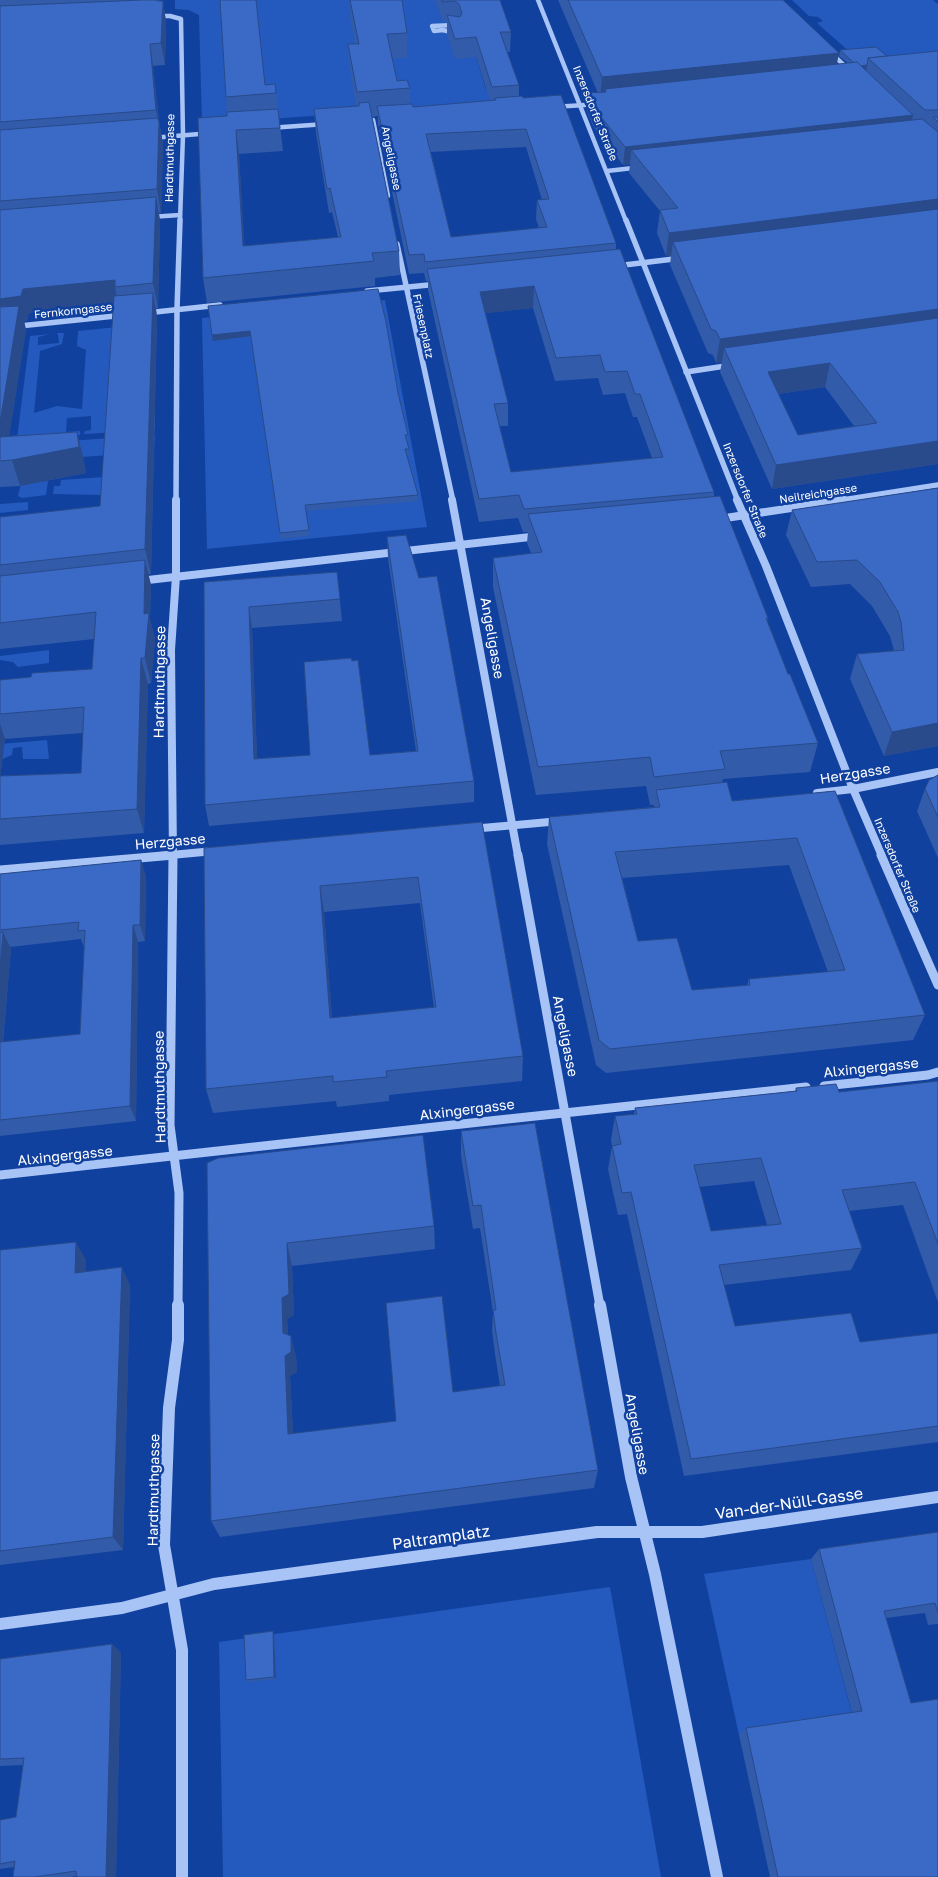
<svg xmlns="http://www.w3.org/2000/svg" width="938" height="1877" font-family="'Golos Text',sans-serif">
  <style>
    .green { fill: #245abd }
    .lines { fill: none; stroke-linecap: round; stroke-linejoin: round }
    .minor-far4 { stroke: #a8c3f5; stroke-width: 4.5 }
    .minor-far3 { stroke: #a8c3f5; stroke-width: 5.5 }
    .minor-far2 { stroke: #a8c3f5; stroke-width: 8 }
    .minor-far1 { stroke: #a8c3f5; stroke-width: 9 }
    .minor { stroke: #a8c3f5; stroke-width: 12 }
    .wall { fill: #325baa; fill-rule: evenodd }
    .shaded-wall { fill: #294a8b }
    .building { fill: #3a6ac6; stroke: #294a8b; fill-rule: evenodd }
    .labels { text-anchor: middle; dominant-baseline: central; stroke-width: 5; stroke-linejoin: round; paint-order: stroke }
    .far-street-label { font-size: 11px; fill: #fff; stroke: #11419f }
    .street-label { font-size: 14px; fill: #fff; stroke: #11419f }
    .near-street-label { font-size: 16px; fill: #fff; stroke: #11419f }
  </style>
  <rect width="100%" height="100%" fill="#11419f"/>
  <g class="green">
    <path d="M175 0H468L475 54 486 90 513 89 515 101 202 124 199 15 189 10 175 9Z"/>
    <path d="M792 0H933L938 4V57L886 63 852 54 817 23 823 21 818 17 809 16Z"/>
    <path d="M385 300 427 527 207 549 202 318Z"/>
    <path d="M157 323V336L152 337 151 406H155V430L84 434 85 431 91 430V416L67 418 66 432 80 431V435L17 439 30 336 51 334 38 337V345L59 343 58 335 57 333H64L62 344 40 351 34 413 57 406 82 409 86 350 77 346 78 331Z"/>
    <path d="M155 435 154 452 23 461 25 444Z"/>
    <path d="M104 477 102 495 53 494 54 486H60L61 480Z"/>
    <path d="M48 481 46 495 22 498 18 496 21 483Z"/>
    <path d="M28 502V510L0 513V504Z"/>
    <path d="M49 650V663L18 667 13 662 0 660V656Z"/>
    <path d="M47 740 49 759H23L22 747 13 748 12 755 0 760V744Z"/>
    <path d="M811 1559 853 1718 739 1735 704 1574Z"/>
    <path d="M610 1587 661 1877H223L219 1642Z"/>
  </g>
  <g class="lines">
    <g class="minor-far4">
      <path d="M538 0 626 221"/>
      <path d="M155 16H170L181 19 183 135 180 221"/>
      <path d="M455 25 458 34 443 30 434 31 432 26Z"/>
      <path d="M830 52 851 72"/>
      <path d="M553 107 585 105"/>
      <path d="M373 120 388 196"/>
      <path d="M269 128 326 124"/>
      <path d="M152 138 211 133"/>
      <path d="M607 171 642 167"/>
      <path d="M150 217 180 215"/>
    </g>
    <g class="minor-far3">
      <path d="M626 220 738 501"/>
      <path d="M397 244 453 501"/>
      <path d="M616 266 682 258"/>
      <path d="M367 291 439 284"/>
      <path d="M146 313 220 305"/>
      <path d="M0 328 125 315"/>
      <path d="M686 372 732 365"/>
      <path d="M176 501 177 309 180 220"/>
      <path d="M836 501 938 485"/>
    </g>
    <g class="minor-far2">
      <path d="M452 500 518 856"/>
      <path d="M737 500 766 566 853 789 882 856"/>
      <path d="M719 519 844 500"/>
      <path d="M139 581 539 536"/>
      <path d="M817 793 853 789 938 772"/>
      <path d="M471 829 560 821"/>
      <path d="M160 856 214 851"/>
      <path d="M173 856 171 650 176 576V500"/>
    </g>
    <g class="minor-far1">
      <path d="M173 855 170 1125 179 1193 178 1306"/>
      <path d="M518 855 600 1306"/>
      <path d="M881 855 938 985"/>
      <path d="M0 870 174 855"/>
      <path d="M824 1086 928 1075 938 1072"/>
      <path d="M0 1175C269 1147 537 1114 806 1087"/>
    </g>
    <g class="minor">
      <path d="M178 1305V1340L169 1408 164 1545 182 1650V1877"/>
      <path d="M600 1305 631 1477 655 1574 717 1877"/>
      <path d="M0 1624 122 1608 214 1584 597 1532H702L938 1497"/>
    </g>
  </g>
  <g class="wall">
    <path d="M0 0H160V1H163L166 22 165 65 153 66 159 121 163 144 161 213H159L160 221 158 308H156L157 317 151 574H148L151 585 150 619 155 639 151 683 148 684 144 833 0 845V680L31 677 92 669 94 639 0 649V517L100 506 114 304 29 313 27 321H24L26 330 9 436 77 432 83 457 86 473 20 486 0 487ZM83 733 81 773 0 776 5 739Z"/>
    <path d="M349 0H402L407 33V58H392L397 81 410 88V104L413 107 490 101 476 57 455 59 447 35V21H443L435 0H500L511 32 510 52H507L519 85V96L523 98 616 243V250L714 492V497L768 618 767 622 788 674 818 743 810 772 723 779 722 783 732 801 835 791 925 1015 913 1040 606 1073 596 1065 547 844 549 817 654 807V805H650L646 786 536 795 493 587V558L531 553 527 543 528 532H523L518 518 479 522 428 290V281H426L424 273 409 274 378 124V116L372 117 399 251 400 275 375 278V286L207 303 203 278 227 116 226 97 265 85 275 84 283 151 239 154 244 246 338 237 332 212 329 213 316 133 314 109 356 106 350 69 348 44H355L350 17ZM526 147 542 200H537L536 219 539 228 451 237 431 152ZM533 308 555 381 598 378 603 395 625 393 633 417H637L652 458 511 472 499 426H508V403L485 313ZM789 865 828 972 749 979 747 985 692 990 638 941 622 878Z"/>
    <path d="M558 0H783L837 65 848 63 839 56 840 50 887 56 938 51V464L772 489 720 372 722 362 716 363 713 355 708 353 670 265 671 256H666L657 233 660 211 629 173 630 164 623 165 593 126 587 111 588 93H598ZM825 387 854 426 798 435 778 394Z"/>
    <path d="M208 306 398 393 408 435V441H407L409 455H407L418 495V501L306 511 309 536 281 539 251 336 213 341Z"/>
    <path d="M938 488V746L884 756 850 679 857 654 894 651 893 647 890 636 872 606 850 584 811 587 786 535 792 510Z"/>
    <path d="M387 537 474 781V802L209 826 205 805 204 582 337 572 342 621 252 628 257 758 370 755 416 751 388 558Z"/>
    <path d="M938 775V858L917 811 925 789Z"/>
    <path d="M482 822 523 1056 522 1081 389 1095V1101L337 1107 336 1101 213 1113 206 1089 204 848ZM420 903 434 1008 332 1018 324 912Z"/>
    <path d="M141 860 146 877 145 941 138 942 136 1121 0 1136V874ZM81 939 84 947 80 1034 3 1042 11 949 10 947Z"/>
    <path d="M938 1081V1302L903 1205 849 1211 862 1248 851 1270 724 1285 735 1326 860 1342 938 1333V1442L684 1476 627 1214 618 1215 608 1169 612 1146 611 1140 615 1116 634 1114 635 1108 795 1091 796 1088 839 1092ZM754 1181 767 1225 711 1231 699 1187Z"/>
    <path d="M461 1131 598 1470 594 1488 220 1537 211 1521 207 1163 434 1226 435 1249 292 1266 294 1315 287 1319 288 1335 296 1356 297 1372 290 1376 293 1434 396 1421 453 1392 500 1386 495 1354 492 1331 493 1312 480 1228 473 1229 461 1156Z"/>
    <path d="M0 1250 86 1260 85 1272 130 1285 123 1550 0 1565Z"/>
    <path d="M938 1532V1624L928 1625 925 1613 886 1618 938 1877H770L739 1735 746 1728 852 1713 811 1559 819 1549Z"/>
    <path d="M273 1631 274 1634 276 1679 247 1682 246 1680Z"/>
    <path d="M112 1644 121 1653 116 1877H77V1876L70 1877H13L14 1867 0 1869V1820L16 1817 23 1765 0 1766V1659Z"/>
  </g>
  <g class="shaded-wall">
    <path d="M163 1 166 22 165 65 161 43Z"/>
    <path d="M150 44 153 66 159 122V121L163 144 161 213 157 189 159 125 156 110Z"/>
    <path d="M839 53 835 74 605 89 604 98 600 99 602 77Z"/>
    <path d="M867 65 866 71 857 66Z"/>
    <path d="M913 115 909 133 631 150 630 164 623 165 625 147Z"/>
    <path d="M236 130 239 154 246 271 243 246Z"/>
    <path d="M156 197 160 221 158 308 153 283Z"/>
    <path d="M938 199V219L673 242 671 256H666L669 233Z"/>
    <path d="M115 280V287L118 304 29 313 27 321H24L26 330 5 462 0 445V299L23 289Z"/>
    <path d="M534 286 533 308 480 314V292Z"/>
    <path d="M153 293 157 317 151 574 145 549Z"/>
    <path d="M938 309V329L724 348 722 362 716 363 720 339Z"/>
    <path d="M250 331 251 336 213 341 212 335Z"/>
    <path d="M830 363 825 387 763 396 768 372Z"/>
    <path d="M77 432 83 457 86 473 20 486 12 460Z"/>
    <path d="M938 441V464L772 489 776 465Z"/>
    <path d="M145 560 151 585 150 619 155 639 151 683 145 658 144 614Z"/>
    <path d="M249 607 252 628 258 780 254 759Z"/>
    <path d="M141 658 148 684 144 833 137 809Z"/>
    <path d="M938 723V746L884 756 892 732Z"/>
    <path d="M0 724 5 739 0 780Z"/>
    <path d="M141 860 146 877 145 941 140 925Z"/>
    <path d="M320 886 324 912 334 1043 330 1018Z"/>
    <path d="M133 925 138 942 136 1121 130 1106Z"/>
    <path d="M3 932 11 949 1 1059 0 1056V971Z"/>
    <path d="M76 1242 86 1260 85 1291 75 1273Z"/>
    <path d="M287 1243 292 1266 294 1315 287 1319 289 1354 291 1336 296 1356 297 1372 290 1376 294 1453 288 1434 282 1298Z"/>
    <path d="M122 1267 130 1285 123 1550 113 1537Z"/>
    <path d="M273 1631 274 1634 276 1679 274 1677Z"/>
    <path d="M112 1644 121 1653 116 1877H106Z"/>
  </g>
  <g class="building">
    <path d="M142 0H157V1H163L161 43 150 44 156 110 0 122V6Z"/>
    <path d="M220 0H256L265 85 275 84 276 93 226 97Z"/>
    <path d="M350 0H402L407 33 387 34 397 81 407 80 410 88 357 92 348 44H359Z"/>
    <path d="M442 0H500L511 32H500L519 85 492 87 476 37 455 39 447 15 460 17 462 13 459 4 455 1 442 2Z"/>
    <path d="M568 0H783L839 53 602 77Z"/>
    <path d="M876 47 887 56 868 58 867 65 861 66 857 62 854 63 840 50Z"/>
    <path d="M938 51V110H925L868 58Z"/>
    <path d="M857 62 913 115 625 147 594 108 588 93 606 92 605 89Z"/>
    <path d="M561 95 616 243 425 262 424 254 409 255 377 106 412 104 413 107 496 100 495 98 522 96 523 98ZM526 129 549 199 537 200 547 227 451 237 426 134Z"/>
    <path d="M369 102 399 251 372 253 374 261 203 278 198 118 227 116V112L278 109 280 128 236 130 243 246 341 237 330 188 327 189 314 109 359 106V103Z"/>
    <path d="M933 117H938V122Z"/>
    <path d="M157 118 159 121 157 189 0 201V130Z"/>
    <path d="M922 119 938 132V199L669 233 660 210 678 208 631 150Z"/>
    <path d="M156 197 153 283 115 287V280L23 289 21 296 0 299V210Z"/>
    <path d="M938 209V309L720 339 716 331 711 329 673 242Z"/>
    <path d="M620 249 714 492 524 509 519 495 479 499 427 269ZM534 286 556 358 600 355 605 372 627 371 635 394H640L663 457 511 472 494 404 508 403 480 292Z"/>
    <path d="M378 289 386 322 398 393 408 435H405L409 449H405L418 495 305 505 309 530 280 533 250 331 212 335 208 306Z"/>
    <path d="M153 293 145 549 0 565V517L100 506 114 296Z"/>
    <path d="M19 306 0 423V307Z"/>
    <path d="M938 318V441L776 465 724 348ZM830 363 877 423 798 435 768 372Z"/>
    <path d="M77 432 79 447 12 460 0 461V437Z"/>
    <path d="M938 488V723L892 732 857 654 904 650 901 622 898 612 880 582 857 560 817 562 792 510Z"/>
    <path d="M720 496 768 618H766L788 674H790L818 743 720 751 725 769 654 777 650 757 538 767 493 558 542 552 528 514Z"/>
    <path d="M406 535 419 578 437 576 474 781 205 805 204 582 337 572 340 599 249 607 254 759 310 755 304 662 351 658 352 661 358 660 370 755 418 751 387 537Z"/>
    <path d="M145 560 144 614 149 613 145 658H141L137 809 0 819V776L81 773 84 707 0 714V680L31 677 32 673 92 669 96 612 0 623V576Z"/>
    <path d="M938 775V817L925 789 929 780Z"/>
    <path d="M727 782 732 801 835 791 925 1015 610 1049 599 1040 549 817 660 807 656 790ZM797 838 845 970 749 979 750 985 692 990 677 938 638 941 615 852Z"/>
    <path d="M482 822 523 1056 386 1071 387 1077 333 1082V1076L206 1089 204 848ZM418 877 436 1007 330 1018 320 886Z"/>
    <path d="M141 860 140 925H133L130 1106 0 1120V1042L80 1034 85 930 78 931 79 922 0 930V874Z"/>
    <path d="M3 932 0 971V933Z"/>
    <path d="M938 1081V1244L915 1182 842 1190 862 1248 719 1265 735 1326 851 1313 860 1342 938 1333V1426L691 1459 631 1192 622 1193 612 1146 621 1144 615 1116 637 1114 635 1108 797 1091 796 1088 836 1084 839 1092ZM761 1158 781 1224 711 1231 694 1165Z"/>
    <path d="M535 1123 598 1470 211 1521 207 1163 218 1158 423 1135 434 1226 287 1243 289 1294 282 1298 283 1333 291 1336V1352L285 1356 288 1434 396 1421 386 1303 442 1296 453 1392 505 1385 496 1333 493 1310H496L481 1205 473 1206 461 1131Z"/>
    <path d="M76 1242 75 1273 122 1267 113 1537 0 1551V1250Z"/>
    <path d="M938 1532V1613L935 1603 884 1611 911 1703 938 1699V1877H778L746 1728 862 1711 819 1549Z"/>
    <path d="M273 1631 274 1677 246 1680 244 1635Z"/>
    <path d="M112 1644 106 1877H77L76 1871 34 1877H13L15 1861 0 1864V1820L16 1817 24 1758 0 1759V1659Z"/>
  </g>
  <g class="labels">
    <g class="far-street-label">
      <text transform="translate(596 113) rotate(68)">Inzersdorfer Straße</text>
      <text transform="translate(169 158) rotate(-89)">Hardtmuthgasse</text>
      <text transform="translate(392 158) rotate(79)">Angeligasse</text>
      <text transform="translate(73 310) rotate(-6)">Fernkorngasse</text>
      <text transform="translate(424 326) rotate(78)">Friesenplatz</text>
      <text transform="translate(746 490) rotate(68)">Inzersdorfer Straße</text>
      <text transform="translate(818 493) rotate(-9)">Neilreichgasse</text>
      <text transform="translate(898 865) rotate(67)">Inzersdorfer Straße</text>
    </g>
    <g class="street-label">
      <text transform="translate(493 638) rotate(80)">Angeligasse</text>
      <text transform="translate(159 682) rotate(-89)">Hardtmuthgasse</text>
      <text transform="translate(855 773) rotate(-9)">Herzgasse</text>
      <text transform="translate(170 841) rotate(-5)">Herzgasse</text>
      <text transform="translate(566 1036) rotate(79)">Angeligasse</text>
      <text transform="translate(871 1067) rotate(-6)">Alxingergasse</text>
      <text transform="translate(159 1087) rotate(-91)">Hardtmuthgasse</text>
      <text transform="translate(467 1109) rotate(-7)">Alxingergasse</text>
      <text transform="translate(65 1155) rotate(-6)">Alxingergasse</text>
      <text transform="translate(638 1434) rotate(80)">Angeligasse</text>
      <text transform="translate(153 1490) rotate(-89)">Hardtmuthgasse</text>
    </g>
    <g class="near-street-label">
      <text transform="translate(789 1503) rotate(-8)">Van-der-Nüll-Gasse</text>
      <text transform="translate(441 1537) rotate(-8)">Paltramplatz</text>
    </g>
  </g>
</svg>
